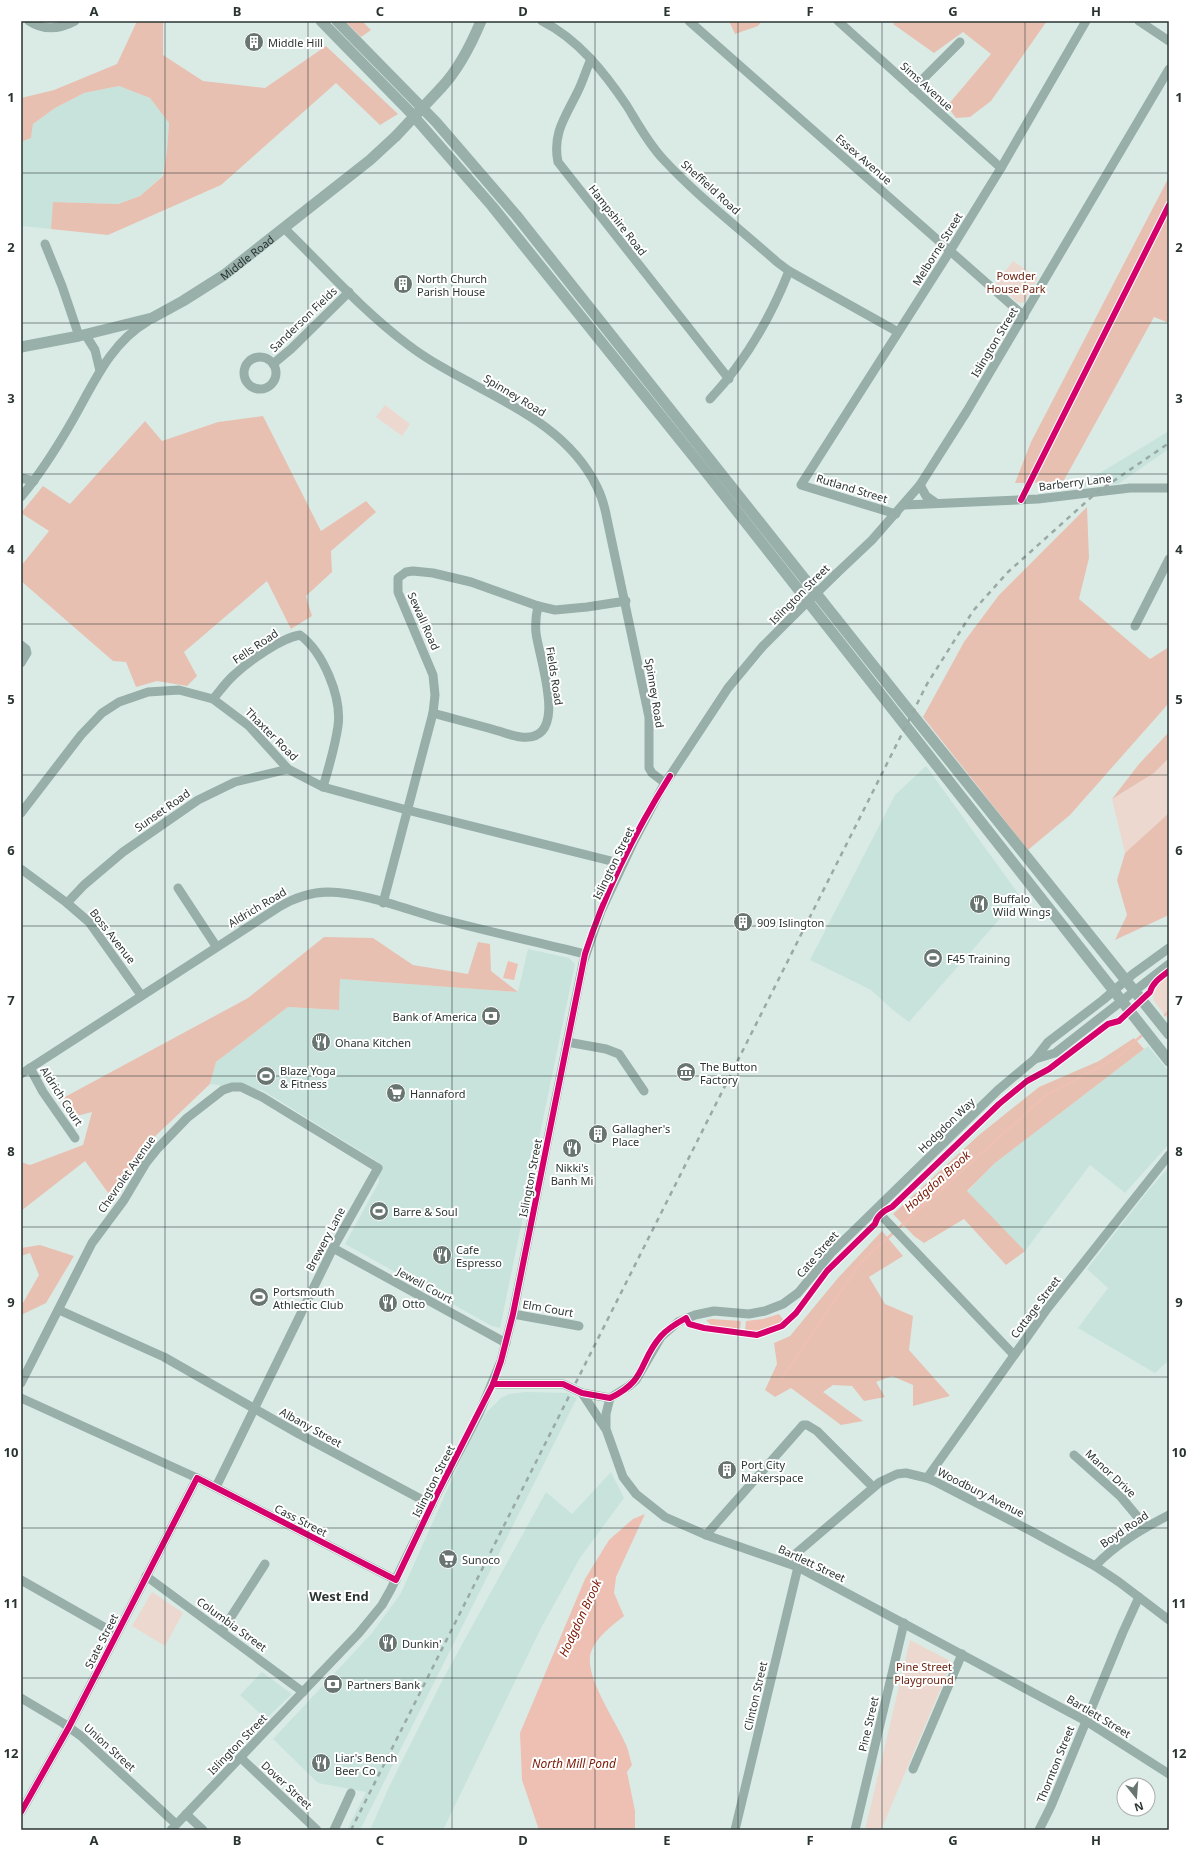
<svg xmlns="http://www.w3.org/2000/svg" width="1190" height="1851" font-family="'Noto Sans',sans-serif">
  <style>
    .built { fill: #c7e3dc }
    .green { fill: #edd8cf }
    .forest { fill: #e8c0b2 }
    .water { fill: #edc0b3 }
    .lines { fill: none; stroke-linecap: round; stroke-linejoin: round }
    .stream { stroke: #edc0b3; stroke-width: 2.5 }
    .minor { stroke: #97aea9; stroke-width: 9 }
    .major { stroke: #99b0aa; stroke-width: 11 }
    .rail { stroke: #99aaa6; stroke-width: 2.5; stroke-dasharray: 5 5; stroke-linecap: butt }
    .minor-bridge { stroke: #97aea9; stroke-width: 9 }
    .major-bridge { stroke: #99b0aa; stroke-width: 11 }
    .cycleway-casing { stroke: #fff; stroke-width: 8 }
    .cycleway { stroke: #d6006c; stroke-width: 6 }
    .grid { fill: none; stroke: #2a3532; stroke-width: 1; stroke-opacity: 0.55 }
    .labels { text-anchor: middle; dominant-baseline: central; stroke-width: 4; stroke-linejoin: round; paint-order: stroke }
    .poi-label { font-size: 11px; fill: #2a3532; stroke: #fff; text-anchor: start }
    .street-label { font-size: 11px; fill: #2a3532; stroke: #fff }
    .park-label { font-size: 11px; fill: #691e0c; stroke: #fff }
    .water-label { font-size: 12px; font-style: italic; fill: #7a1600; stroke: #fff }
    .quarter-label { font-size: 13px; font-weight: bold; fill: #2a3532; stroke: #fff }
    .neatline { fill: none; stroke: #2a3532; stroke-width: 1.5 }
    .grid-label { font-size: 13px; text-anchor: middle; font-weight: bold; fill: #2a3532 }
  </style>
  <rect width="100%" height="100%" fill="#daebe6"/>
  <g class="built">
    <path d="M119 86 150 98 169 123 167 150 162 176 140 196 118 204 54 202 51 229 21 226V142L31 138 33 124 55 108 84 93Z"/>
    <path d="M1169 431V449L1118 484 1077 487Z"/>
    <path d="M926 766 1020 896 909 1022 893 1010 871 990 810 960 895 795Z"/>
    <path d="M528 949 569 958 575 964 500 1328 492 1326 345 1244 379 1182 378 1162 262 1090 210 1084 216 1062 288 1007 339 1010 340 979 518 992Z"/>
    <path d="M1148 1046 1169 1072V1144L1125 1193 1090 1165 1025 1251 967 1192 995 1163Z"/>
    <path d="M1169 1167V1360L1155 1373 1078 1328 1108 1288 1087 1269 1147 1192Z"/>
    <path d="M525 1392 568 1393 577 1398 360 1830H347L366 1792 318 1783 273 1739 372 1633 401 1593 470 1439 487 1412 501 1398 509 1394Z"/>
    <path d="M611 1472 624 1498 580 1558 541 1628 443 1830H370L388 1789 443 1679 546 1492 572 1514Z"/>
    <path d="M262 1672 292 1694 266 1719 240 1695Z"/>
  </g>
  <g class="green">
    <path d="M1013 261 1038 278 1024 302 1022 303 1017 302 996 283Z"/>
    <path d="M385 405 410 424 402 436 376 417Z"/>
    <path d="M1169 758V813L1125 853 1112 799 1154 773Z"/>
    <path d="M1169 972V1021L1154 1001 1152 989 1159 980Z"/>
    <path d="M152 1592 183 1613 165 1646 132 1626Z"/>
    <path d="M910 1640 952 1662 881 1830H865Z"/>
  </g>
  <g class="forest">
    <path d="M137 21H163V55L203 81 265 88 326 46 398 114 380 125 336 83 221 185 108 235 51 229 53 202 118 204 140 196 163 176 167 150 169 123 150 98 119 86 84 93 55 108 33 124 31 138 21 142V98L54 90 117 64Z"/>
    <path d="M345 21H362L371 30 361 37Z"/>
    <path d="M729 21H762L758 26 735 34Z"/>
    <path d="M896 21H1047L991 101 970 117 956 118 947 106 991 54 963 32 934 53 893 24Z"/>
    <path d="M1169 177V323L1154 317 1063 482 1015 483 1031 442Z"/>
    <path d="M263 416 321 531 366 501 376 512 331 551 332 572 306 596 312 616 291 629 267 581 184 652 197 676 187 686 157 681 136 687 126 662 113 661 21 581V566L49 531 21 513 43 486 70 504 145 421 162 441 218 422Z"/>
    <path d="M1087 507 1089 558 1079 599 1150 659 1169 647V703L1070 815 1028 850 923 717 964 642 999 595Z"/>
    <path d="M1169 732V758L1154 773 1112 799 1139 764Z"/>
    <path d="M1169 813V915L1115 940 1127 915 1117 880 1125 853Z"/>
    <path d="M324 937 373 938 413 965 468 974 478 942 490 944 491 971 518 992 340 979 339 1010 288 1007 216 1062 210 1084 146 1145 114 1201 85 1161 21 1211V1162L30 1165 83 1145 92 1112 73 1117 63 1098 248 998Z"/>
    <path d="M1134 1038 1144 1049 995 1163 967 1191 1025 1251 1006 1265 964 1219 924 1243 914 1236 893 1214 979 1135 1039 1087 1099 1061Z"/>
    <path d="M882 1231 903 1256 869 1277 885 1304 913 1316 909 1350 950 1396 913 1406V1385L892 1376 876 1382 885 1397 864 1401 852 1386 833 1385 823 1392 863 1421 841 1425 791 1388 775 1397 765 1390 777 1364 774 1343 790 1336 838 1278Z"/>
    <path d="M40 1245 74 1256 46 1303 21 1315V1303H23L39 1275 30 1253 21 1256V1248Z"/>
  </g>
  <g class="water">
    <path d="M508 961 518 964 514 980 503 978Z"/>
    <path d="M779 1314 784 1321C772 1329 760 1332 746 1332L745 1330 746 1321 763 1319Z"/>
    <path d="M712 1319 741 1321 740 1330 712 1326 706 1320Z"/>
    <path d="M645 1514 616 1577 614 1593 624 1616C612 1626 597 1636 591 1652 583 1676 618 1724 627 1747 629 1753 630 1759 632 1765L627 1772 635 1811V1830H539L522 1780 520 1733 585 1579 609 1540 633 1519Z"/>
  </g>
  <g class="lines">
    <g class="stream">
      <path d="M1165 1015 1169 1011"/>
      <path d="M782 1378 861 1262 1045 1096 1118 1057 1141 1036"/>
    </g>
    <g class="minor">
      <path d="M29 21C44 31 60 29 75 21"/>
      <path d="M542 21C578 39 605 73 627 106 638 124 648 143 663 159 697 196 739 228 777 262L789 271 898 332"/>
      <path d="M689 21 1024 316"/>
      <path d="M838 21 1001 168"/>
      <path d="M1139 21 1169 41"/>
      <path d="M591 59C586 70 583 81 578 91 566 116 552 133 558 162L729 379"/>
      <path d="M913 89 960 42"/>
      <path d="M284 228C324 267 362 310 407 344 469 392 560 411 597 487 602 497 605 508 607 519L649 717V768L652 773 665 783"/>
      <path d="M45 244 62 286 79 336"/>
      <path d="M85 334 95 350 100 371"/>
      <circle cx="260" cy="373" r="16"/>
      <path d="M273 364 291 349 349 292"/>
      <path d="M710 399C746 361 770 319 789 271"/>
      <path d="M21 478 34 481"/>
      <path d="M920 485 926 496 936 503"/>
      <path d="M21 497C40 474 56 449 71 423 93 385 109 344 148 321"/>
      <path d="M905 505 1038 499 1130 488H1169"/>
      <path d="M896 514 801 485 950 251 1001 168 1086 21"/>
      <path d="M836 574 872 540 920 485 967 411 1169 69"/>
      <path d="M1135 626 1169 559"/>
      <path d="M21 645 26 649 27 653 21 663"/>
      <path d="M213 699C220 691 226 682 234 675 249 661 281 638 300 635 323 652 342 697 338 726 335 747 329 767 323 787"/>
      <path d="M433 713C454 719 474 724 495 730 503 732 512 736 521 737 571 743 539 659 536 633 535 623 536 615 538 606"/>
      <path d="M21 813 81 735 102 713 119 702 148 692 179 690 213 699 249 726 288 769 323 787 407 810 623 864"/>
      <path d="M21 869 67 903 89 922 141 995"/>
      <path d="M178 888 216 946"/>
      <path d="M67 903 84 885 123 852 198 800 235 782 288 769"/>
      <path d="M383 903 433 713 435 695 433 675 398 592V578L406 572 413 571 433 573 471 582 538 606 555 610 587 607 626 601"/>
      <path d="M567 1042 606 1049 619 1054 644 1091"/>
      <path d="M1035 1059 1055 1053 1169 964"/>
      <path d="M30 1068 43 1092 75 1138"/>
      <path d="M21 1074 279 907C294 898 310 892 328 892 365 893 402 908 437 918 486 931 536 942 585 954"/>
      <path d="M876 1210 1014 1355"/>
      <path d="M333 1248 506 1343"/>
      <path d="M59 1310 164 1357 299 1434 432 1505"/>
      <path d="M513 1314 579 1326"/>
      <path d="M21 1383 92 1243 124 1200 146 1163 158 1148 187 1118 223 1090 232 1087H241L262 1097 378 1168 333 1248 216 1487"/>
      <path d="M493 1384H563L582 1393 610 1398"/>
      <path d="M582 1393 605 1428"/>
      <path d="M21 1398 197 1478 396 1580"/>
      <path d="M610 1398 629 1386 636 1380 661 1337 678 1322 695 1315 714 1311 749 1314 765 1311 783 1304 798 1293 832 1252 998 1090 1035 1059 1048 1042 1103 1000 1133 974 1169 948"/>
      <path d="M610 1398 606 1414V1429L623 1477 636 1494 665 1517 706 1535 798 1567 1086 1721 1169 1774"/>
      <path d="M1074 1455 1121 1497 1146 1527"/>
      <path d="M927 1478 1047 1309 1169 1155"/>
      <path d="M706 1535 803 1425H807L817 1431 873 1487"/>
      <path d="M786 1562 880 1482 897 1474 906 1473 927 1478 938 1483 1033 1532 1095 1566 1119 1582 1169 1620"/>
      <path d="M1095 1566C1116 1544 1142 1529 1169 1515"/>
      <path d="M146 1576 303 1692"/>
      <path d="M21 1580 116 1634"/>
      <path d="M222 1631 265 1564"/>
      <path d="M21 1698 63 1723 81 1736 176 1824"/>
      <path d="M241 1758 317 1830"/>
      <path d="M913 1769 962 1654"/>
      <path d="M21 1812 69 1727 197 1478"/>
      <path d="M186 1814 203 1830"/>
      <path d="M171 1830 359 1633 382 1605 391 1589 437 1494 479 1414 501 1361 513 1314 583 963 601 911 633 843 662 788 728 688 763 646 789 620"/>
      <path d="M334 1830 351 1793"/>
      <path d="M735 1830 798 1567"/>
      <path d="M855 1830 904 1623"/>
      <path d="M1039 1830 1051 1806 1123 1632 1139 1597"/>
    </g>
    <g class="major">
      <path d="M321 21 410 112 492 206 710 477 1169 1061"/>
      <path d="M337 21 436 122 516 215 903 703 1169 1034"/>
      <path d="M441 88C459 69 471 45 481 21"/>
      <path id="s1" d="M21 347 79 336 152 318 183 301 224 275 370 160 396 136"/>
    </g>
    <path class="rail" d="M351 1830 927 684 973 611 1008 572 1096 493 1169 443"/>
    <path class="minor-bridge" d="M789 620 836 574"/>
    <path class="major-bridge" d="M396 136 441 88"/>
    <g class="cycleway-casing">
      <g id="cycleway">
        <path d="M1021 500 1169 205"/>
        <path d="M493 1384H563L582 1393 610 1398C648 1380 638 1362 661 1336 668 1328 677 1323 686 1318L689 1324 704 1328 757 1335 782 1326 796 1313 827 1271 875 1224C877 1215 885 1210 892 1207L999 1104 1027 1081 1049 1069 1108 1024 1119 1021 1150 992C1153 982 1161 977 1169 971"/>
        <path d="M21 1812 69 1727 197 1478 396 1580 437 1494 493 1384 501 1361 513 1314 585 954C605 892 636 830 670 776"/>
      </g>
    </g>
    <use href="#cycleway" class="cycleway"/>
  </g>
  <path class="grid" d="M165 21V1830M308 21V1830M452 21V1830M595 21V1830M738 21V1830M882 21V1830M1025 21V1830M21 173H1169M21 323H1169M21 474H1169M21 624H1169M21 775H1169M21 926H1169M21 1076H1169M21 1227H1169M21 1377H1169M21 1528H1169M21 1678H1169"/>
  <defs>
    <g id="building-disc" transform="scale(1)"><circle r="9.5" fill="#687571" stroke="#fff"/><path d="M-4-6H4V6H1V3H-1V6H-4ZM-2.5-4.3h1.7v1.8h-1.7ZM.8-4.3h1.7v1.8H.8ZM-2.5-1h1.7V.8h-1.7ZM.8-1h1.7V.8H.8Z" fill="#fff"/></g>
    <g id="restaurant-disc" transform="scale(1)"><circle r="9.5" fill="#687571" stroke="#fff"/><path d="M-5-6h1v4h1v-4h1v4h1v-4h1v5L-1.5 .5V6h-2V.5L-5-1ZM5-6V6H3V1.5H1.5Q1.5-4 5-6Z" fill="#fff"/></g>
    <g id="stadium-disc" transform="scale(1)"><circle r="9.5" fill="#687571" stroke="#fff"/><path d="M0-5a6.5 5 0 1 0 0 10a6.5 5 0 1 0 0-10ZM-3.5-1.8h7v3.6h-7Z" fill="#fff"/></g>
    <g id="bank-disc" transform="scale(1)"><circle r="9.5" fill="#687571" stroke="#fff"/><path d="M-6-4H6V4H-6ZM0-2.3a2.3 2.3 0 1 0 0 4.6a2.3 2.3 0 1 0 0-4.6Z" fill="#fff"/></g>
    <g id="museum-disc" transform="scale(1)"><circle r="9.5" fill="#687571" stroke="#fff"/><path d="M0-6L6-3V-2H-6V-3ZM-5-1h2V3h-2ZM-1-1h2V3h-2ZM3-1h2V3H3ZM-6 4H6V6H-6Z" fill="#fff"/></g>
    <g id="supermarket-disc" transform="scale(1)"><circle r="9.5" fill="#687571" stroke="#fff"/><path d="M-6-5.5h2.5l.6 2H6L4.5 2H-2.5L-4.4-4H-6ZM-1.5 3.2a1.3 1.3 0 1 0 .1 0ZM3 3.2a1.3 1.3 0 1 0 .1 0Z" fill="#fff"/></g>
  </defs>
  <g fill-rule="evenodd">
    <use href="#building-disc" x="254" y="42"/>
    <use href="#building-disc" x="403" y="284"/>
    <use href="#restaurant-disc" x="979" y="904"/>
    <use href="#building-disc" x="743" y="922"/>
    <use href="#stadium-disc" x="933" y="958"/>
    <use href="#bank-disc" x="491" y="1016"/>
    <use href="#restaurant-disc" x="321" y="1042"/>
    <use href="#museum-disc" x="686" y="1072"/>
    <use href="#stadium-disc" x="266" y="1076"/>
    <use href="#supermarket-disc" x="396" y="1093"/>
    <use href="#building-disc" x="598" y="1134"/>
    <use href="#restaurant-disc" x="572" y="1148"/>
    <use href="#stadium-disc" x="379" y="1211"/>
    <use href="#restaurant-disc" x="442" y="1255"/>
    <use href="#stadium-disc" x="259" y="1297"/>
    <use href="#restaurant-disc" x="388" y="1303"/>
    <use href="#building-disc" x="727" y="1470"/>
    <use href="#supermarket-disc" x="448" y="1559"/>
    <use href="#restaurant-disc" x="388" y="1643"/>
    <use href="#bank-disc" x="333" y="1684"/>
    <use href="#restaurant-disc" x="321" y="1763"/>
  </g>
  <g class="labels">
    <g class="poi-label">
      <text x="268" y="42">Middle Hill</text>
      <text x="417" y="278">North Church<tspan x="417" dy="13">Parish House</tspan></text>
      <text x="993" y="898">Buffalo<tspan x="993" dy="13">Wild Wings</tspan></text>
      <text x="757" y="922">909 Islington</text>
      <text x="947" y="958">F45 Training</text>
      <text x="477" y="1016" text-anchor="end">Bank of America</text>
      <text x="335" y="1042">Ohana Kitchen</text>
      <text x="700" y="1066">The Button<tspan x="700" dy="13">Factory</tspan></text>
      <text x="280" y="1070">Blaze Yoga<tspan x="280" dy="13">&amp; Fitness</tspan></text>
      <text x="410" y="1093">Hannaford</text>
      <text x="612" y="1128">Gallagher's<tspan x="612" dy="13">Place</tspan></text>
      <text x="572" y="1167" text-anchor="middle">Nikki's<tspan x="572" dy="13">Banh Mi</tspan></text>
      <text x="393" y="1211">Barre &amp; Soul</text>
      <text x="456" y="1249">Cafe<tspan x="456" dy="13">Espresso</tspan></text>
      <text x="273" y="1291">Portsmouth<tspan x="273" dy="13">Athlectic Club</tspan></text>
      <text x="402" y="1303">Otto</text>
      <text x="741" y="1464">Port City<tspan x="741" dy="13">Makerspace</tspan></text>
      <text x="462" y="1559">Sunoco</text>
      <text x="402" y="1643">Dunkin'</text>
      <text x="347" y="1684">Partners Bank</text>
      <text x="335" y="1757">Liar's Bench<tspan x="335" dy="13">Beer Co</tspan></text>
    </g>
    <g class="street-label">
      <text transform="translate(927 86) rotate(42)">Sims Avenue</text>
      <text transform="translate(864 159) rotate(41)">Essex Avenue</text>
      <text transform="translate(711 187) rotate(42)">Sheffield Road</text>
      <text transform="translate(618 220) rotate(52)">Hampshire Road</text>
      <text transform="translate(937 249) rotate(-58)">Melborne Street</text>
      <text stroke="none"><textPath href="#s1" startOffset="247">Middle Road</textPath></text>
      <text transform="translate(303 319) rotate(-44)">Sanderson Fields</text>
      <text transform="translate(994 342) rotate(-59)">Islington Street</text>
      <text transform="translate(515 395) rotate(31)">Spinney Road</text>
      <text transform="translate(1075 482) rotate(-7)">Barberry Lane</text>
      <text transform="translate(852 488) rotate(17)">Rutland Street</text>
      <text transform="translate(799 594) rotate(-45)">Islington Street</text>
      <text transform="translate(424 621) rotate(66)">Sewall Road</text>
      <text transform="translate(255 646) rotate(-34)">Fells Road</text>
      <text transform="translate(555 676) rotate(81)">Fields Road</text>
      <text transform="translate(655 693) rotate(81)">Spinney Road</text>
      <text transform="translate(272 734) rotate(45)">Thaxter Road</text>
      <text transform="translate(162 810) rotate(-35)">Sunset Road</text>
      <text transform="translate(613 863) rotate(-64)">Islington Street</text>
      <text transform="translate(257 907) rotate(-31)">Aldrich Road</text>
      <text transform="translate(113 936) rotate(52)">Boss Avenue</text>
      <text transform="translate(62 1096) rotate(57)">Aldrich Court</text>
      <text transform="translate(946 1125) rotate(-44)">Hodgdon Way</text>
      <text transform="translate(126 1174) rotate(-55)">Chevrolet Avenue</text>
      <text transform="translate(530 1178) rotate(-79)">Islington Street</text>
      <text transform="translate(325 1239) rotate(-62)">Brewery Lane</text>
      <text transform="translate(817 1254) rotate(-49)">Cate Street</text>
      <text transform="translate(425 1285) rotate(29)">Jewell Court</text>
      <text transform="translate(1035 1307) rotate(-53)">Cottage Street</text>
      <text transform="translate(548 1308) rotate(10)">Elm Court</text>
      <text transform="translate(311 1427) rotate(29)">Albany Street</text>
      <text transform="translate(1111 1473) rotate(43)">Manor Drive</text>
      <text transform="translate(433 1481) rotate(-63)">Islington Street</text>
      <text transform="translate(981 1492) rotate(27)">Woodbury Avenue</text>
      <text transform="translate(301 1520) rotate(27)">Cass Street</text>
      <text transform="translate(1124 1529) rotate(-34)">Boyd Road</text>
      <text transform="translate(812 1563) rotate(25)">Bartlett Street</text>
      <text transform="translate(232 1624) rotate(36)">Columbia Street</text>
      <text transform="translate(101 1641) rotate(-63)">State Street</text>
      <text transform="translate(755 1696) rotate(-77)">Clinton Street</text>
      <text transform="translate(1099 1716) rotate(31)">Bartlett Street</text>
      <text transform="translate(868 1724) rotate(-77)">Pine Street</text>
      <text transform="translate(237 1744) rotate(-46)">Islington Street</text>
      <text transform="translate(110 1747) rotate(42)">Union Street</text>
      <text transform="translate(1055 1764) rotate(-68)">Thornton Street</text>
      <text transform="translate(287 1785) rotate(43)">Dover Street</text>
    </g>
    <g class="park-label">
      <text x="1016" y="275">Powder<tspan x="1016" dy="13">House Park</tspan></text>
      <text x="924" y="1666">Pine Street<tspan x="924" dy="13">Playground</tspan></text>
    </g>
    <g class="water-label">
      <text transform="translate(937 1181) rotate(-42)">Hodgdon Brook</text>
      <text transform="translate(580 1618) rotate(-65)">Hodgdon Brook</text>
      <text x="574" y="1763">North Mill Pond</text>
    </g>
    <g class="quarter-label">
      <text x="339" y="1596">West End</text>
    </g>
  </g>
  <rect width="1190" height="1851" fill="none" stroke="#ffffff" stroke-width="44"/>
  <g transform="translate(1136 1797) rotate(163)"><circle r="19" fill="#ffffff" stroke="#aaaead"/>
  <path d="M0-3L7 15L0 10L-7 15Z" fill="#687571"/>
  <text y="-6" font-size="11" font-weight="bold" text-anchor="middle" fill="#2a3532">N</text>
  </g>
  <rect x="22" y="22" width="1146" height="1807" class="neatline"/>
  <g class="grid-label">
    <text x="94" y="16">A</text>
    <text x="237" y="16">B</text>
    <text x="380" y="16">C</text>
    <text x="523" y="16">D</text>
    <text x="667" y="16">E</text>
    <text x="810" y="16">F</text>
    <text x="953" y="16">G</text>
    <text x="1096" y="16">H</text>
    <text x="11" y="102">1</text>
    <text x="1179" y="102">1</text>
    <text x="11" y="252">2</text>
    <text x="1179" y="252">2</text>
    <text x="11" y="403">3</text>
    <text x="1179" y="403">3</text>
    <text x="11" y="554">4</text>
    <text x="1179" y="554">4</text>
    <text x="11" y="704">5</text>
    <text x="1179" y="704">5</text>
    <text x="11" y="855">6</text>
    <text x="1179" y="855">6</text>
    <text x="11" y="1005">7</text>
    <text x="1179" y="1005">7</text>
    <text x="11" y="1156">8</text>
    <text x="1179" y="1156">8</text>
    <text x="11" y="1307">9</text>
    <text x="1179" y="1307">9</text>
    <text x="11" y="1457">10</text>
    <text x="1179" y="1457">10</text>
    <text x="11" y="1608">11</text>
    <text x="1179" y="1608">11</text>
    <text x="11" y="1758">12</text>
    <text x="1179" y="1758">12</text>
    <text x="94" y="1845">A</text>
    <text x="237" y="1845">B</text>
    <text x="380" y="1845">C</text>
    <text x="523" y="1845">D</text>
    <text x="667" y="1845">E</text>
    <text x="810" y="1845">F</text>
    <text x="953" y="1845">G</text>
    <text x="1096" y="1845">H</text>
  </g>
</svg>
